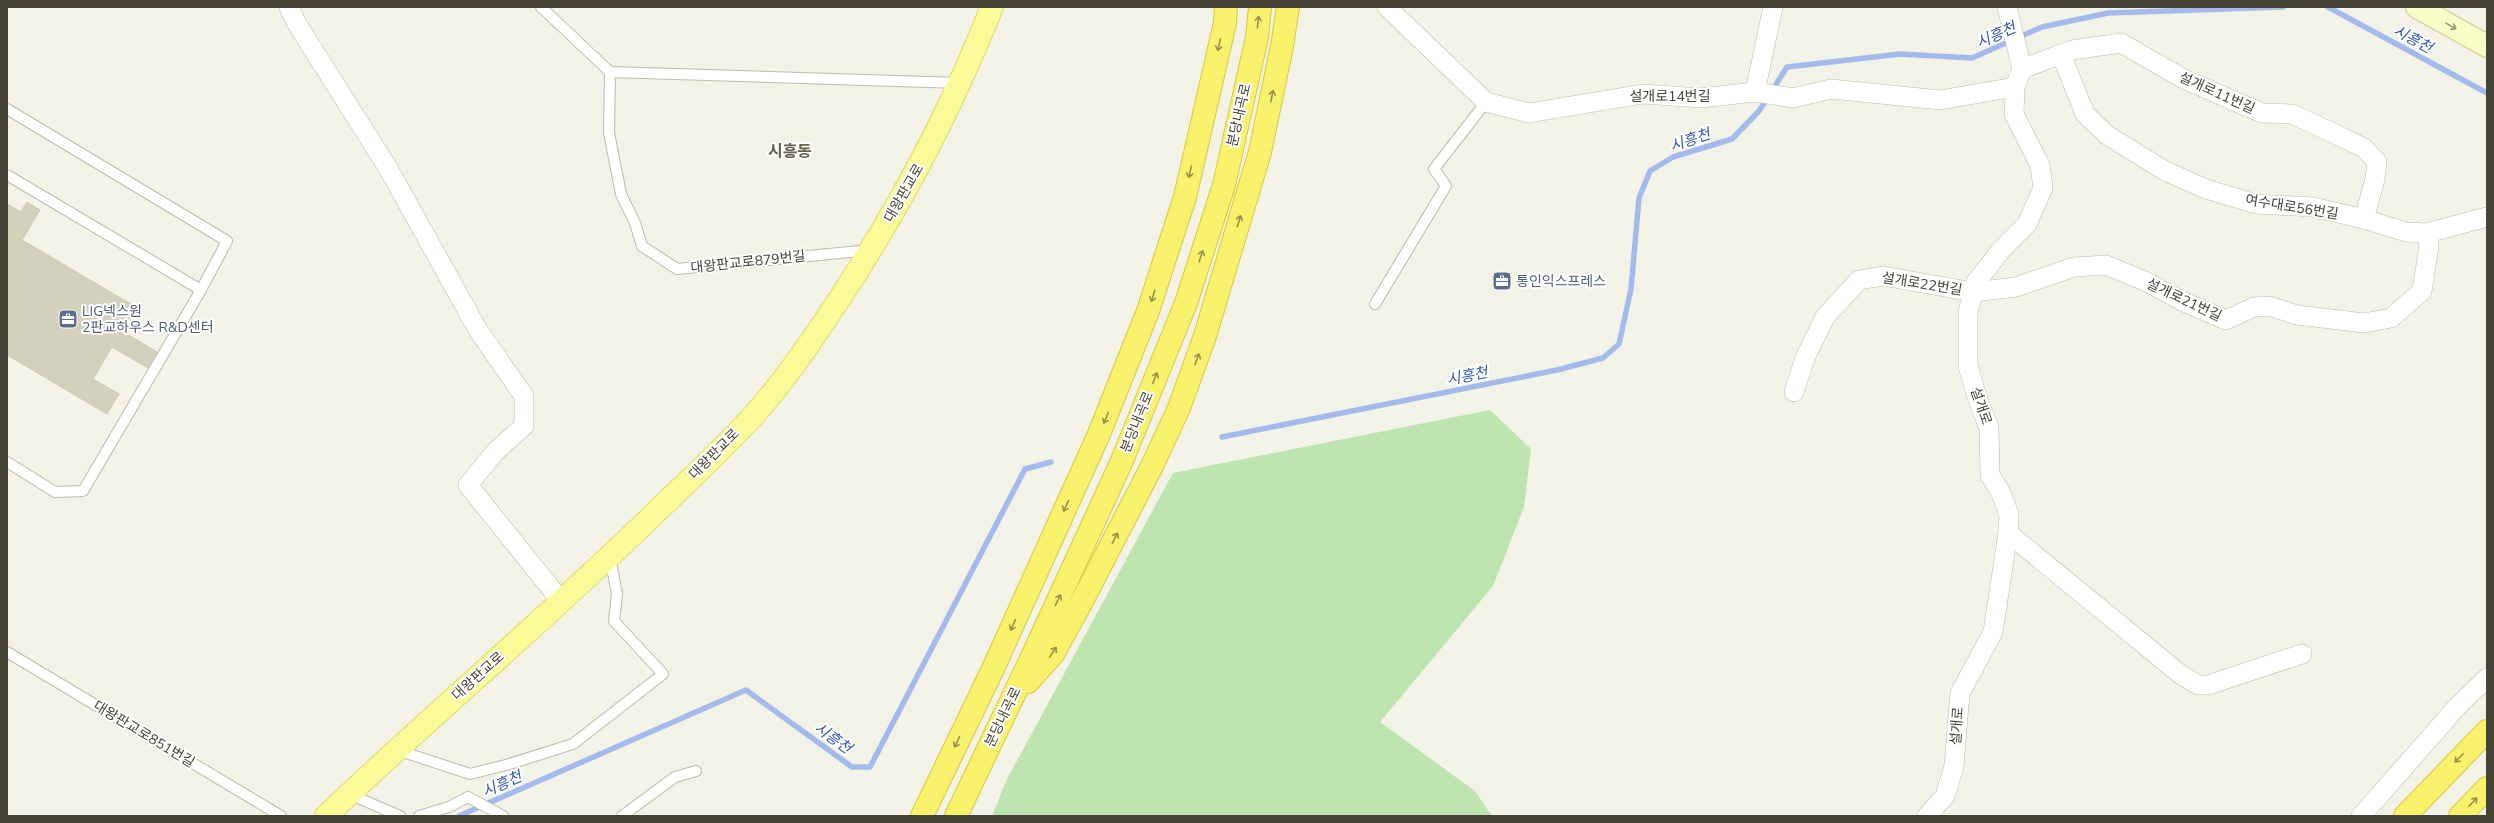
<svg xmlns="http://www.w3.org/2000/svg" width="2494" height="823" font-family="'Nunito Sans','Noto Sans KR',sans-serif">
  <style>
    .green { fill: #bee5b0 }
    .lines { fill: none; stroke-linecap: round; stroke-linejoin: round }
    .stream { stroke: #a4baed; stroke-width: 5.5 }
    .building { fill: #d3d1bc; stroke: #cecbb0 }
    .lane-casing { stroke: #bdbca9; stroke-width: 12 }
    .street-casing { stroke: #bdbca9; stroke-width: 20 }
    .secondary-casing { stroke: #ccce95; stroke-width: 24 }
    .primary-casing { stroke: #dedd68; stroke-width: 24 }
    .highway-casing { stroke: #d7ca3c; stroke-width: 24 }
    .lane { stroke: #fff; stroke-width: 10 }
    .street { stroke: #fff; stroke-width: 19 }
    .secondary { stroke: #fafcc6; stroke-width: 22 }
    .primary { stroke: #fafa98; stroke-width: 22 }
    .highway { stroke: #f8f16c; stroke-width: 22 }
    .oneway { stroke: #96914e }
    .oneway2 { stroke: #969677 }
    .labels { text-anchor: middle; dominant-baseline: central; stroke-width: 4; stroke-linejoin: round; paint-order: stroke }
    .street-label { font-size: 14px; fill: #454336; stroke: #fff }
    .service-label { font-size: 14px; fill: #4e5e75; stroke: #fff; text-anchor: start }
    .water-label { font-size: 15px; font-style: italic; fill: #3356ac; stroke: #fff }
    .quarter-label { font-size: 16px; font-weight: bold; fill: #67644d; stroke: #fff }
  </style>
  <rect width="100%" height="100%" fill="#f2f2e6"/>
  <path class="green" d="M1490 410 1531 449 1524 507 1493 586 1380 722 1475 791 1492 816H992L1007 779 1173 473Z"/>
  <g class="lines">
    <g class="stream">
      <path d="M2328 7 2487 93"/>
      <path d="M1222 437 1557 370 1603 358 1619 344 1631 289 1639 198 1650 171 1673 157 1732 139 1759 111 1787 67 1900 54 1972 58 2042 27 2108 13 2283 7"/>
      <path d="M459 816 746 690 852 767H870L1025 469 1051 462"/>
    </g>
  </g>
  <path class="building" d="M27 202 40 210 22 240 136 307 122 331 157 352 148 368 112 347 93 379 119 394 107 414 7 355V204L21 212Z"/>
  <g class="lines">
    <g class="lane-casing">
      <g id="lane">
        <path d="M541 7 610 72"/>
        <path d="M7 109 227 241 201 290 83 491 55 492 7 462"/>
        <path d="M7 175 201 290"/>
        <path d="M870 250 677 269 642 246 635 223 621 194 609 133 610 72 960 83"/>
        <path d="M1375 304 1446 186 1434 169 1486 102"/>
        <path d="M7 652 281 816"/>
        <path d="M397 750 470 774 506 765 573 744 663 674 614 621 617 594 610 557"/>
        <path d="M349 794 400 816"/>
        <path d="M419 816 449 807 468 797 503 816"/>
        <path d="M622 816 675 777 696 771"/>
      </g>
    </g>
    <g class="street-casing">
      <g id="street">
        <path d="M289 7 297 24 388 168 478 330 524 396V426L495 452 468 485 561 601"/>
        <path d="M1387 7 1486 102 1529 113 1643 94 1701 98 1755 92 1793 98 1831 89 1940 100 2015 87"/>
        <path d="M2061 54 2085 114 2107 135 2165 171 2206 189 2256 204 2313 207 2364 219 2406 232 2427 233 2487 217"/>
        <path d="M2022 69 2072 50 2121 43 2184 79 2225 97 2262 113 2292 114 2331 132 2364 148 2377 162 2375 179 2364 219"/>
        <path d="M1755 92 1773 7"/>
        <path d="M1794 392 1805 358 1825 317 1859 280 1883 276 1973 292 2016 287 2074 267 2106 265 2147 282 2182 301 2226 320 2254 307 2269 306 2297 315 2364 323 2391 318 2422 291 2429 246 2427 233"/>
        <path d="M2008 533 2180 674 2198 685H2208L2302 654"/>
        <path d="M1927 816 1945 796 1954 766 1960 693 1993 632 2008 533 2009 514 2001 493 1990 475 1989 428 1977 397 1968 366V312L1976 282 2002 249 2027 224 2043 188 2040 165 2014 114 2015 87 2022 69 2007 7"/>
        <path d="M2361 816 2457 707 2487 678"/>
      </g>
    </g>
    <g class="secondary-casing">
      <path id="secondary" d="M2417 7 2487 46"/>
    </g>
    <g class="primary-casing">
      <path id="primary" d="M326 816C433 714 546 619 652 516 686 483 722 450 754 415 787 378 815 336 842 295 903 202 951 110 992 7"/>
    </g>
    <g class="highway-casing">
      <g id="highway">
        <path d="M1028 682 1053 654 1078 609 1152 466 1179 408 1205 336 1260 152 1282 46 1288 7"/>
        <path d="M922 816 992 671 1099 434 1148 311 1185 197 1225 23 1226 7"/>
        <path d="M956 816 1030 661 1121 463 1186 303 1224 185 1257 37 1260 7"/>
        <path d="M2405 816 2487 731"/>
        <path d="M2460 816 2487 788"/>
      </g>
    </g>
    <use href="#lane" class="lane"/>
    <use href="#street" class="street"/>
    <use href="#secondary" class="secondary"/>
    <use href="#primary" class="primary"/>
    <use href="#highway" class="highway"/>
  </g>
  <defs><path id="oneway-shaft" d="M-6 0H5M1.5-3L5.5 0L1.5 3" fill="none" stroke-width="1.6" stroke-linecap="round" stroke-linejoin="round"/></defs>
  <g class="oneway">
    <use href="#oneway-shaft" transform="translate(1258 22) rotate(-84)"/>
    <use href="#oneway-shaft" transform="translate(1219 45) rotate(103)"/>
    <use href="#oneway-shaft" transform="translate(1272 96) rotate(-78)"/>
    <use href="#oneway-shaft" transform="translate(1190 172) rotate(103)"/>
    <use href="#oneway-shaft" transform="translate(1239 221) rotate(-73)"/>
    <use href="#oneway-shaft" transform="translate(1201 256) rotate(-72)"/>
    <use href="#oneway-shaft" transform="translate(1153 296) rotate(108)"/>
    <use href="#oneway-shaft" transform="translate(1197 359) rotate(-70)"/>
    <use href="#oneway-shaft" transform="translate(1155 378) rotate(-68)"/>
    <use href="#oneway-shaft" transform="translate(1106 418) rotate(112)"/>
    <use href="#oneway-shaft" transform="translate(1066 506) rotate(114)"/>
    <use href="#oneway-shaft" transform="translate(1115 538) rotate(-63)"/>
    <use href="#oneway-shaft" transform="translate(1058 600) rotate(-65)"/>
    <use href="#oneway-shaft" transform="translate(1013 625) rotate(114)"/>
    <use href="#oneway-shaft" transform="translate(1053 652) rotate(-56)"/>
    <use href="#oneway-shaft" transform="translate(957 742) rotate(116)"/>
    <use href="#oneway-shaft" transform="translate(2459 758) rotate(135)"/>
    <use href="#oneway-shaft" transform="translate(2473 802) rotate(-46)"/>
  </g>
  <use class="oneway2" href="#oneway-shaft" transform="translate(2451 26) rotate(29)"/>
  <defs>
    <g id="office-square" transform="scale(1)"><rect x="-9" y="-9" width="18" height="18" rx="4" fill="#5c6f8a" stroke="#fff"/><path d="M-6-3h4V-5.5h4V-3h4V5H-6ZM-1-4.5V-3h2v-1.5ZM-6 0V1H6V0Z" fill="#fff"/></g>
  </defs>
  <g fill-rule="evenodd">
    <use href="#office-square" x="1502" y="281"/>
    <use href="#office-square" x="68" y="319"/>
  </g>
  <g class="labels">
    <g class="street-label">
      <text transform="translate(2217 93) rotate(24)">설개로11번길</text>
      <text x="1670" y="96">설개로14번길</text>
      <text transform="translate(1239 115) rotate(-77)">분당내곡로</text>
      <text transform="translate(904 193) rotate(-60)">대왕판교로</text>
      <text transform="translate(2292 207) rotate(9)">여수대로56번길</text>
      <text transform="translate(748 262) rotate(-6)">대왕판교로879번길</text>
      <text transform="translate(1922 284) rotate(9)">설개로22번길</text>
      <text transform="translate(2184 300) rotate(25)">설개로21번길</text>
      <text transform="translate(1981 406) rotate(71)">설개로</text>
      <text transform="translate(1137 422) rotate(-68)">분당내곡로</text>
      <text transform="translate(714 454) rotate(-45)">대왕판교로</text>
      <text transform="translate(478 676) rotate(-42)">대왕판교로</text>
      <text transform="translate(1003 717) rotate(-64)">분당내곡로</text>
      <text transform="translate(1957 726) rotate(-86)">설개로</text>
      <text transform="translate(144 734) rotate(31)">대왕판교로851번길</text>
    </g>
    <g class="service-label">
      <text x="1516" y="281">통인익스프레스</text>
      <text x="82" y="311">LIG넥스원<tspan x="82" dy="16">2판교하우스 R&amp;D센터</tspan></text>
    </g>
    <g class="water-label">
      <text transform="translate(1996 35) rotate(-24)">시흥천</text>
      <text transform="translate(2413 39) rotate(28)">시흥천</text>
      <text transform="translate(1690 140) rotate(-19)">시흥천</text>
      <text transform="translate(1467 376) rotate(-11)">시흥천</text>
      <text transform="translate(833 738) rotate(36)">시흥천</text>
      <text transform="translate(502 784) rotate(-24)">시흥천</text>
    </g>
    <g class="quarter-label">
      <text x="790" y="152">시흥동</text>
    </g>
  </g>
  <rect width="2494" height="823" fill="none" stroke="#454336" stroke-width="16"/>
</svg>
